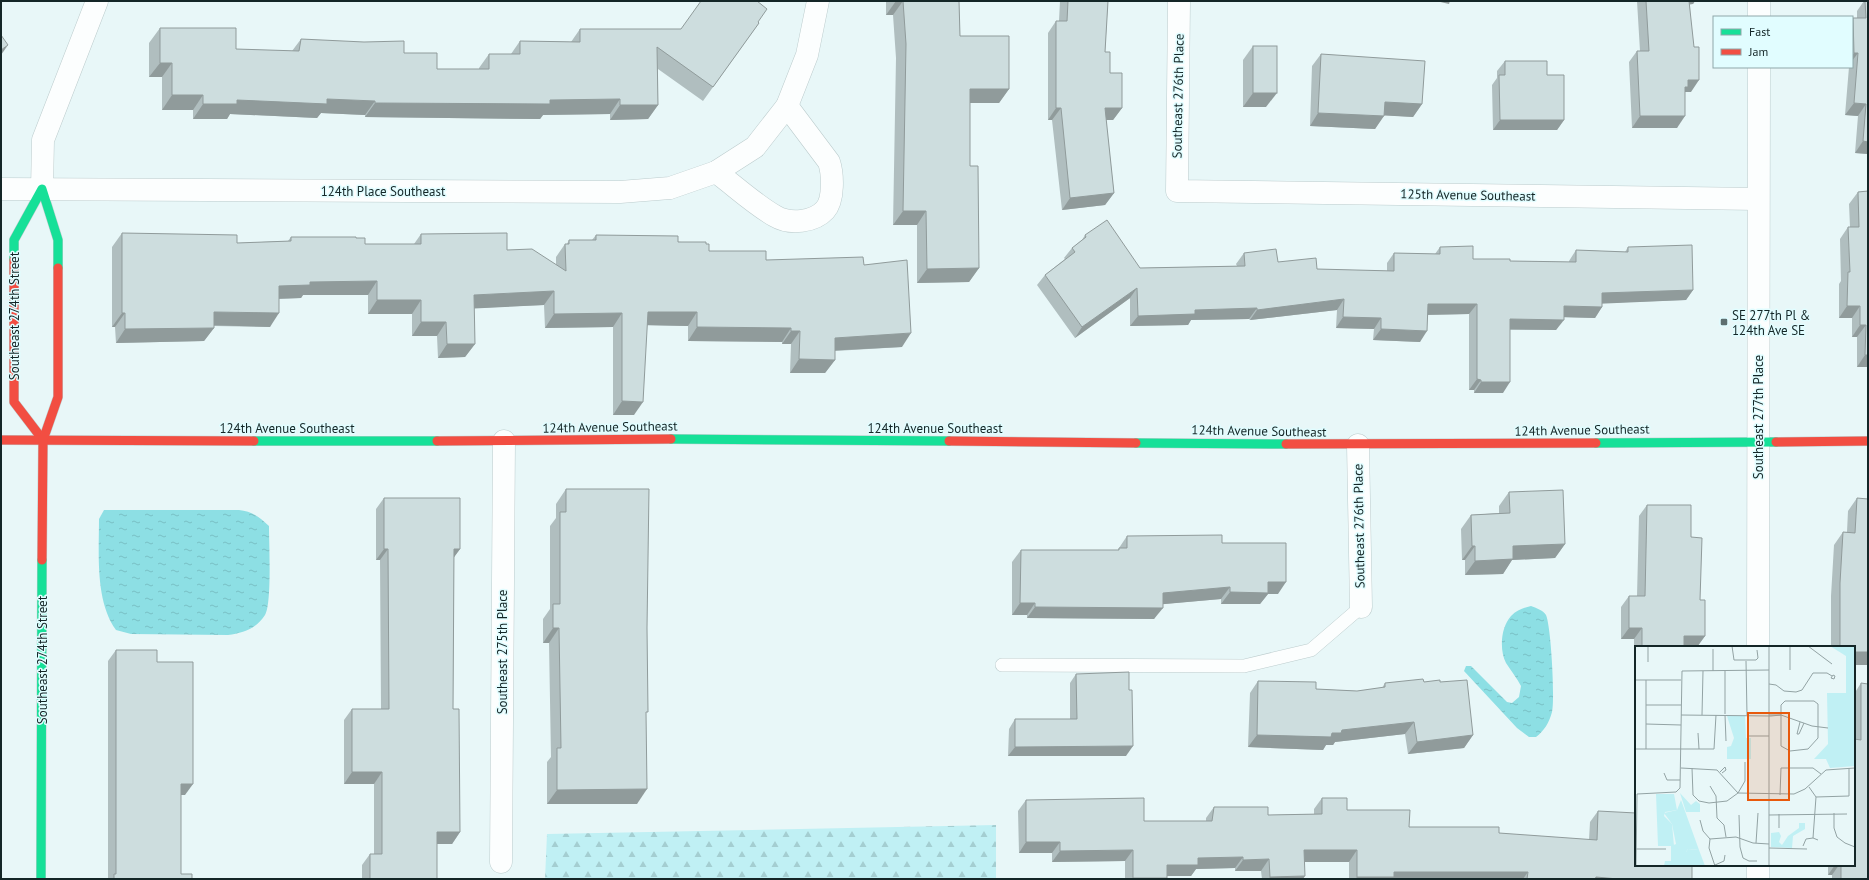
<svg xmlns="http://www.w3.org/2000/svg" width="1869" height="880" font-family="'PT Sans',sans-serif">
  <style>
    .forest { fill: url(#forest-firs) }
    .water { fill: url(#water-ripples) }
    .lines { fill: none; stroke-linecap: round; stroke-linejoin: round }
    .lane-casing { stroke: #bccccd; stroke-width: 14 }
    .street-casing { stroke: #bccccd; stroke-width: 23 }
    .fast-casing { stroke: #bccccd; stroke-width: 10 }
    .jam-casing { stroke: #bccccd; stroke-width: 10 }
    .lane { stroke: #fcfefe; stroke-width: 13 }
    .street { stroke: #fcfefe; stroke-width: 22 }
    .fast { stroke: #16e098; stroke-width: 9 }
    .jam { stroke: #f24e42; stroke-width: 9 }
    .wall { fill: #b0bebf }
    .shaded-wall { fill: #909b9b }
    .building { fill: #cdddde; stroke: #909b9b }
    .poi-dot { fill: #5e6f70; stroke: #e1fdff; stroke-width: 1.5 }
    .labels { text-anchor: middle; dominant-baseline: central; stroke-width: 3; stroke-linejoin: round; paint-order: stroke }
    .street-label { font-size: 13px; fill: #142627; stroke: #e1fdff }
    .poi-label { font-size: 13px; fill: #142627; stroke: #e1fdff; text-anchor: start }
    .inset-road { fill: none; stroke: #93a3a4; stroke-width: 1 }
    .view { fill: #e8590c; fill-opacity: 0.15; stroke: #e8590c; stroke-width: 2 }
    .inset-edge { fill: none; stroke: #142627; stroke-width: 2 }
  </style>
  <defs>
    <pattern id="forest-firs" width="22" height="20" patternUnits="userSpaceOnUse"><rect width="22" height="20" fill="#c0f0f4"/><path d="M5 1l3.5 6h-7zM16 11l3.5 6h-7z" fill="#a4ced1"/></pattern>
    <pattern id="water-ripples" width="26" height="14" patternUnits="userSpaceOnUse"><rect width="26" height="14" fill="#8ddfe4"/><path d="M2 4q2-2 4 0t4 0M15 11q2-2 4 0t4 0" fill="none" stroke="#79bfc4"/></pattern>
  </defs>
  <rect width="100%" height="100%" fill="#e8f7f8"/>
  <path class="forest" d="M996 825V879H545L547 834Z"/>
  <g class="water">
    <path d="M104 510H239C251 511 260 517 269 526 269 542 272 604 265 615 256 629 243 633 228 635L131 634 116 630C95 601 99 554 99 519Z"/>
    <path d="M1531 606C1536 608 1543 610 1546 615 1551 626 1555 699 1552 712 1549 723 1544 731 1536 737H1529L1517 728 1464 671 1466 666H1471L1507 702 1512 703 1519 697 1521 686C1517 678 1511 671 1506 663 1499 649 1501 627 1511 616 1517 610 1523 608 1531 606Z"/>
  </g>
  <g class="lines">
    <g class="lane-casing">
      <path id="lane" d="M1002 665 1244 666 1311 650 1361 607"/>
    </g>
    <g class="street-casing">
      <g id="street">
        <path d="M1179 1 1177 191 1758 199"/>
        <path d="M1759 17V1"/>
        <path d="M716 172C735 186 754 204 775 216 790 225 814 222 825 210 834 200 833 174 829 162L787 106"/>
        <path d="M1 189 620 192 670 188 716 172 755 147 787 106 807 55 818 1"/>
        <path d="M42 189 43 140 97 1"/>
        <path d="M1358 445 1361 607"/>
        <path d="M1758 647 1759 67"/>
        <path d="M501 862 504 441"/>
        <path d="M1758 879V865"/>
      </g>
    </g>
    <g class="fast-casing">
      <g id="fast">
        <path d="M14 260V240L42 189 58 240V268"/>
        <path d="M671 439 949 441"/>
        <path d="M254 441H437"/>
        <path d="M1136 443 1286 444"/>
        <path d="M1596 443 1776 442"/>
        <path d="M41 879 42 560"/>
      </g>
    </g>
    <g class="jam-casing">
      <g id="jam">
        <path d="M14 260V402L43 440"/>
        <path d="M1 440 254 441"/>
        <path d="M437 441 671 439"/>
        <path d="M949 441 1136 443"/>
        <path d="M1776 442 1868 441"/>
        <path d="M1286 444 1596 443"/>
        <path d="M42 560 43 440 58 397V268"/>
      </g>
    </g>
    <use href="#lane" class="lane"/>
    <use href="#street" class="street"/>
    <use href="#fast" class="fast"/>
    <use href="#jam" class="jam"/>
  </g>
  <g class="wall">
    <path d="M886 1H959L960 36 1009 89 999 103H970V166L979 268 969 282 917 283V225H893L896 58 893 15H886Z"/>
    <path d="M1060 1H1108L1105 52 1110 73 1122 108 1113 120H1106L1114 193 1105 205 1062 210 1052 120H1048V33L1056 21H1059Z"/>
    <path d="M1637 1H1695L1693 4H1690L1691 92H1685L1677 128H1632L1629 62 1637 51H1640Z"/>
    <path d="M1864 1H1868V154L1855 153 1858 116 1845 115 1849 67H1852V20L1853 18H1857V11Z"/>
    <path d="M758 22 759 23 703 101 658 69V105L648 119 610 120V114L543 115 540 119 365 117V115L321 113 317 118 230 114 227 119H193V110H162V77H149V43L160 28 236 49 292 51 301 39 404 53 437 69H479V68L489 54H511L520 41 571 42 580 29H681Z"/>
    <path d="M1253 46 1266 107H1243V60Z"/>
    <path d="M1321 54 1422 104 1413 117 1384 115 1375 129 1310 126 1312 66Z"/>
    <path d="M1505 61 1547 75 1564 120 1557 130H1493L1492 85 1497 78V71Z"/>
    <path d="M1868 191V367H1857V337H1852V318H1839V284L1841 281 1840 239 1848 227H1850L1849 204 1858 192Z"/>
    <path d="M122 233 237 243 288 241 291 237 356 238 365 244H414L421 234 507 250 556 265V257L565 244H567L569 240H592L596 235 706 244 709 251 766 260 864 265 902 347 835 351V360L825 373H790L791 344H782V342L688 341V326L647 325 634 415H613V327L545 328 544 305 474 308 475 344 465 357 438 358 437 336H412V314H368V295H303L301 298 279 299 270 327 214 326V328L204 341 116 343 115 327H112V247Z"/>
    <path d="M1085 235 1140 268 1237 266 1236 264 1244 253 1278 262 1317 269 1387 271V263L1394 253 1435 254 1440 247 1473 259 1510 261 1569 262V261L1576 250 1625 252 1628 247 1693 290 1686 300 1602 303V307L1595 318 1564 317 1556 330H1510L1503 393H1474V390H1469V314L1428 315 1420 342 1373 340 1374 329 1336 328 1337 310 1250 320 1249 319 1191 320 1188 325 1130 326V298L1075 338 1037 285 1045 275 1065 259 1064 258 1072 248 1082 240Z"/>
    <path d="M566 489 646 715 637 804H547V762L551 757 549 643H543V619L550 609V526L556 518V504Z"/>
    <path d="M1509 492 1565 544 1555 558 1512 560 1503 574 1465 575V560H1462L1461 529 1471 515 1499 513V506Z"/>
    <path d="M384 498 460 549 454 557 453 709 460 832 452 844H437V879H362V865L370 854H374V784H344V720L352 709H381L380 560H376V509Z"/>
    <path d="M1857 498 1868 665H1854V647H1831V596L1834 545 1843 532H1847L1848 511Z"/>
    <path d="M1647 505 1691 537 1705 636 1697 647H1636V704H1634V639H1621V607L1629 596H1637L1639 516Z"/>
    <path d="M1127 536 1222 543 1278 594H1268L1260 604H1221V599L1163 604 1154 619 1027 618V615H1012V562L1021 550H1118L1119 548Z"/>
    <path d="M116 650 157 662 185 795H181V874L192 879H108V661Z"/>
    <path d="M1076 674 1129 690 1126 756H1008L1009 729 1015 719H1070V683Z"/>
    <path d="M1258 681 1316 689 1357 691 1382 688 1385 683 1424 682H1440L1473 735 1464 748 1408 754 1405 734 1335 742 1333 745H1326L1323 750 1248 747 1250 693Z"/>
    <path d="M1861 683 1868 879H1832V875H1828V865H1854V694Z"/>
    <path d="M1322 798 1347 810 1409 827 1589 840 1590 822 1598 811 1636 865H1694L1692 867V879H1349V862H1304L1303 879H1262L1261 871H1235V868L1196 869 1191 876H1167L1166 879H1125V861L1052 862V853H1019L1018 811 1026 800 1144 821H1206V818L1214 807 1268 815 1314 814V809Z"/>
  </g>
  <g class="shaded-wall">
    <path d="M896 1H903L893 15H886Z"/>
    <path d="M1436 1H1450L1449 4Z"/>
    <path d="M1683 1H1695L1693 4 1680 6Z"/>
    <path d="M8 45 1 55V50Z"/>
    <path d="M1854 53H1858L1852 61V55Z"/>
    <path d="M160 63H172L162 77H149Z"/>
    <path d="M1688 80H1699L1691 92H1685L1680 98Z"/>
    <path d="M970 89H1009L999 103H960Z"/>
    <path d="M1253 93H1277L1266 107H1243Z"/>
    <path d="M172 95H203L193 110H162Z"/>
    <path d="M327 99 375 101 365 115 321 113 317 118 230 114 227 119H193L203 104 237 100Z"/>
    <path d="M620 99 610 114 543 115 540 119 365 117 375 103Z"/>
    <path d="M1385 102 1422 104 1413 117 1376 115Z"/>
    <path d="M1854 103 1866 104 1858 116 1845 115Z"/>
    <path d="M620 105H658L648 119 610 120Z"/>
    <path d="M1056 108H1061L1052 120H1048Z"/>
    <path d="M1105 108H1122L1113 120H1096Z"/>
    <path d="M1318 113 1384 116 1375 129 1310 126Z"/>
    <path d="M1640 116H1685L1677 128H1632Z"/>
    <path d="M1500 120H1564L1557 130H1493Z"/>
    <path d="M1863 141 1868 142V154L1855 153Z"/>
    <path d="M1114 193 1105 205 1062 210 1070 198Z"/>
    <path d="M903 211H926L917 225H893Z"/>
    <path d="M979 268 969 282 917 283 927 269Z"/>
    <path d="M377 281 368 295H303L301 298 270 299 279 286 310 282Z"/>
    <path d="M1137 288 1130 298 1075 338 1082 327Z"/>
    <path d="M1693 290 1686 300 1594 304 1602 293Z"/>
    <path d="M554 291 544 305 464 309 474 295Z"/>
    <path d="M1344 299 1337 310 1250 320 1257 310Z"/>
    <path d="M377 300H421L412 314H368Z"/>
    <path d="M1428 304H1477L1469 314 1420 315Z"/>
    <path d="M1564 306 1602 307 1595 318 1557 317Z"/>
    <path d="M1847 306H1860L1852 318H1839Z"/>
    <path d="M1257 308 1249 319 1191 320 1188 325 1130 326 1138 316 1195 310Z"/>
    <path d="M214 312 279 313 270 327 204 325Z"/>
    <path d="M648 312H697L688 326 638 325Z"/>
    <path d="M122 313H125L115 327H112Z"/>
    <path d="M622 313 613 327 545 328 554 314Z"/>
    <path d="M1343 317 1381 318 1374 329 1336 328Z"/>
    <path d="M1510 319 1564 320 1556 330 1503 329Z"/>
    <path d="M421 322H446L437 336H412Z"/>
    <path d="M1860 325H1866L1857 337H1852Z"/>
    <path d="M697 327 791 328 782 342 688 341Z"/>
    <path d="M214 328 204 341 116 343 125 329Z"/>
    <path d="M1381 329 1427 331 1420 342 1373 340Z"/>
    <path d="M791 331H800L791 344H782Z"/>
    <path d="M911 333 902 347 825 351 835 338Z"/>
    <path d="M447 344H475L465 357 438 358Z"/>
    <path d="M1865 355H1868V367H1857Z"/>
    <path d="M799 359 835 360 825 373H790Z"/>
    <path d="M1477 379 1481 380 1474 390H1469Z"/>
    <path d="M1481 382H1510L1503 393H1474Z"/>
    <path d="M622 401 643 402 634 415H613Z"/>
    <path d="M1565 544 1555 558 1512 560 1503 574 1465 575 1475 561 1513 546Z"/>
    <path d="M1472 546H1475L1465 560H1462Z"/>
    <path d="M384 549H388L380 560H376Z"/>
    <path d="M454 549H460L452 560Z"/>
    <path d="M1268 582H1286L1278 594H1268L1260 604H1221L1230 592Z"/>
    <path d="M1230 587 1221 599 1154 605 1163 593Z"/>
    <path d="M1020 603H1035L1027 615H1012Z"/>
    <path d="M1035 607 1163 608 1154 619 1027 618Z"/>
    <path d="M553 628H559L549 643H543Z"/>
    <path d="M1629 628H1642L1634 639H1621Z"/>
    <path d="M1684 636H1705L1697 647H1676Z"/>
    <rect x="1854" y="652" width="14" height="13"/>
    <path d="M1414 722 1405 734 1335 742 1333 745H1326L1323 750 1248 747 1257 735 1332 733 1342 730Z"/>
    <path d="M1473 735 1464 748 1408 754 1417 742Z"/>
    <path d="M1133 746 1126 756H1008L1015 747Z"/>
    <path d="M352 772H382L374 784H344Z"/>
    <path d="M181 784H193L185 795H173Z"/>
    <path d="M647 789 637 804H547L557 790Z"/>
    <path d="M437 832H460L452 844H429Z"/>
    <path d="M1026 842H1060L1052 853H1019Z"/>
    <path d="M1133 850 1125 861 1052 862 1060 851Z"/>
    <path d="M1304 850H1357L1349 862H1296Z"/>
    <path d="M1243 857 1235 868 1196 869 1191 876H1159L1167 865 1198 858Z"/>
    <path d="M1269 859 1261 871H1235L1243 860Z"/>
    <path d="M1835 865H1839L1832 875H1828Z"/>
    <path d="M1394 872H1528L1523 879H1355L1357 877Z"/>
    <path d="M1305 876 1303 879H1268L1270 877Z"/>
    <path d="M1596 877 1618 879H1594Z"/>
    <path d="M1133 878H1167L1166 879H1132Z"/>
  </g>
  <g class="building">
    <path d="M701 1H757L767 9 758 22 759 23 713 87 657 47 658 105H620V99L550 100V104L375 103V101L327 99V104L237 100V104H203V95H172V63H160V28H236V49L299 51 301 39 364 42 404 41V53H437V69H489V54H520V41L580 42V29H681Z"/>
    <path d="M896 1H959L960 36H1009V89H970V166H978L979 268 927 269 926 211H903L906 44 903 1Z"/>
    <path d="M1068 1H1108L1105 52H1110V73H1122V108H1105L1114 193 1070 198 1061 108H1056V21H1067Z"/>
    <path d="M1646 1H1689L1694 47H1699V80H1688V87H1685V116H1640L1637 51H1649Z"/>
    <path d="M1865 1H1868V142L1863 141 1866 104 1854 103 1858 53H1854L1853 18H1866Z"/>
    <path d="M1 35 8 45 1 50Z"/>
    <rect x="1253" y="46" width="24" height="47"/>
    <path d="M1321 54 1425 61 1422 104 1385 102 1384 116 1318 113Z"/>
    <path d="M1505 61H1547V75H1564V120H1500L1499 75H1505Z"/>
    <path d="M1868 191V355H1865L1866 325H1860V306H1847L1848 272H1850L1848 227H1859L1858 192Z"/>
    <path d="M1107 220 1140 268 1245 266 1244 253 1276 249 1278 262 1316 258 1317 269 1394 271V253L1440 254V247L1473 246V259H1510V261L1576 262V250L1628 252V247L1692 245 1693 290 1602 293V307L1564 306V320L1510 319V382H1481V380L1477 379V304H1428L1427 331 1381 329V318L1343 317 1344 299 1257 310V308L1195 310V314L1138 316 1137 288 1082 327 1045 275 1075 252 1072 248 1086 237 1085 235Z"/>
    <path d="M122 233 237 235V243L291 241V237H356V238H365V244H421V234L507 233V250L532 249 566 271 565 244H569V240H596V235L678 236V242H706V244H709V251H766V260L863 257 864 265 907 260 911 333 835 338V360L799 359 800 331H791V328L697 327V312H648L643 402 622 401V313L554 314V291L474 295 475 344H447L446 322H421V300H377V281L310 282V285L279 286V313L214 312V328L125 329V313H122Z"/>
    <path d="M566 489H649L647 628 648 712H646L647 789 557 790V748H561L559 628H553V604H560V512H566Z"/>
    <path d="M1563 490 1565 544 1513 546V559L1475 561V546H1472L1471 515 1510 513 1509 492Z"/>
    <path d="M384 498H460V549H454L453 709H459L460 832H437V879H370V854H382V772H352V709H389L388 549H384Z"/>
    <path d="M1857 498 1868 499V652H1854V647H1840V583L1843 532 1855 533Z"/>
    <path d="M1647 505H1691V537L1702 538 1700 600H1705V636H1684V647H1642V628H1629V596H1645Z"/>
    <path d="M1222 535V543H1286V582H1268V593L1230 592V587L1163 593V608L1035 607V603H1020L1021 550H1119V548H1127V536Z"/>
    <path d="M116 650H157V662H193V784H181V874H192V879H114V874H116Z"/>
    <path d="M1129 672V690H1132L1133 746 1015 747V719H1077L1076 674Z"/>
    <path d="M1423 679 1424 682 1440 680V682L1467 680 1473 735 1417 742 1414 722 1342 730 1341 733H1332L1331 737 1257 735 1258 681 1316 682V689L1357 691 1385 687V683Z"/>
    <path d="M1861 683 1868 684V879H1841V865H1854V739L1861 740Z"/>
    <path d="M1144 798V821H1212L1214 807H1268V815L1322 814V798H1347V810H1410L1409 827H1499V833L1597 840 1598 811 1636 813V865H1692V879H1618L1596 877 1595 879H1527L1528 872H1394V877H1357V850H1304L1305 876 1270 877 1269 859 1243 860V857L1198 858V865H1167V878H1133V850L1060 851V842H1026V800Z"/>
  </g>
  <rect class="poi-dot" x="1720" y="318" width="8" height="8" rx="2"/>
  <g class="labels">
    <g class="street-label">
      <text transform="translate(1178 96) rotate(-89)">Southeast 276th Place</text>
      <text x="383" y="191">124th Place Southeast</text>
      <text transform="translate(1468 195) rotate(1)">125th Avenue Southeast</text>
      <text transform="translate(14 316) rotate(-90)">Southeast 274th Street</text>
      <text transform="translate(1758 417) rotate(-90)">Southeast 277th Place</text>
      <text transform="translate(610 427) rotate(-1)">124th Avenue Southeast</text>
      <text x="287" y="428">124th Avenue Southeast</text>
      <text x="935" y="428">124th Avenue Southeast</text>
      <text transform="translate(1582 430) rotate(-1)">124th Avenue Southeast</text>
      <text transform="translate(1259 431) rotate(1)">124th Avenue Southeast</text>
      <text transform="translate(1359 526) rotate(-91)">Southeast 276th Place</text>
      <text transform="translate(502 652) rotate(-90)">Southeast 275th Place</text>
      <text transform="translate(42 660) rotate(-90)">Southeast 274th Street</text>
    </g>
    <g class="poi-label">
      <text x="1732" y="315">SE 277th Pl &amp;<tspan x="1732" dy="15">124th Ave SE</tspan></text>
    </g>
  </g>
  <g transform="translate(1635 646)">
    <rect width="220" height="220" fill="#e8f7f8"/>
    <path d="M195 0H220V50L219 47H211V10ZM21 148H39L42 164 30 166 29 170 37 178 39 200H23Z" fill="#c0f0f4"/>
    <path d="M92 70H110L111 92H116V113H92V101L96 100 99 92ZM46 154 64 204 53 203 51 206V220H29L30 215H36V200L41 198 37 178 29 167 42 164ZM164 177H170V183L158 190 157 202 136 201V187L144 186 146 190 144 196 147 199 153 190 164 182Z" fill="#c0f0f4"/>
    <path d="M53 203 64 204 70 220H51V206Z" fill="#c0f0f4"/>
    <path d="M192 47H219L220 120 195 122 191 113H179L193 98ZM45 147 56 159 61 155 65 158V166H51Z" fill="#c0f0f4"/>
    <path class="inset-road" d="M13 0V16M97 0 99 14H121L123 12 122 4M155 0V24M173 0 197 18M111 15 112 69M78 25V3M198 29 200 30 199 33 196 32ZM0 34H46M134 38 141 39 149 45 161 46 167 44 178 27H192L197 30M150 55H179L183 58V92L173 103 155 105 146 100V59ZM11 59H46M90 68V25M46 69 136 70 146 69H134M67 69 68 25M90 69 91 95M146 69 177 80 193 82M165 76 162 88H164L169 77M11 78 46 79M63 87 64 103M114 90H134M0 103H79L81 69M11 103V34M46 122 82 124 103 147 110 135V116M57 122 58 149 64 155 74 157 92 155 103 147 159 148 170 143 191 124 220 122M85 126 90 121 91 124 87 127M29 127 32 134H45M75 140 81 150 82 172 89 179 91 191M174 141 181 151 178 192M145 149 146 122H178L186 128M181 151 214 150V122M199 167V182L202 191 210 197 220 201M144 168V182M104 169 105 201 108 212 114 215H122M134 169 212 168M65 174 68 185 75 193 101 191 118 197 134 198M75 193 74 202 80 220M121 197 123 167M168 200 171 193 178 192 183 194M134 202 172 203M1 203H31M80 219 89 215 90 209M1 220 2 148 41 146 45 142 47 25 134 24M134 220V0"/>
    <path class="view" d="M113 67H154V154H113Z"/>
    <rect width="220" height="220" class="inset-edge"/>
  </g>
  <rect width="1869" height="880" fill="none" stroke="#142627" stroke-width="4"/>
  <rect x="1713" y="16" width="140" height="52" fill="#e1fdff" stroke="#8fa7a9"/>
  <rect x="1721" y="29" width="20" height="6" fill="#16e098" stroke="#8fa7a9"/>
  <text x="1749" y="36" font-size="12" fill="#142627">Fast</text>
  <rect x="1721" y="49" width="20" height="6" fill="#f24e42" stroke="#8fa7a9"/>
  <text x="1749" y="56" font-size="12" fill="#142627">Jam</text>
</svg>
